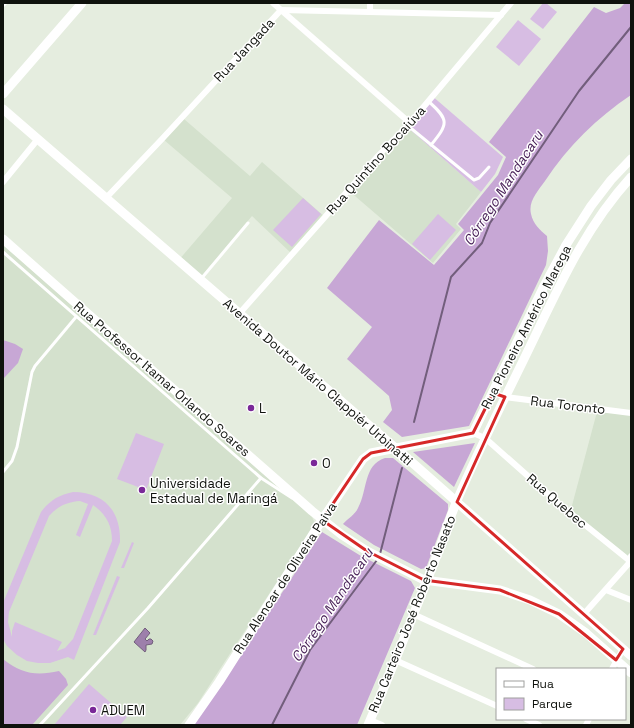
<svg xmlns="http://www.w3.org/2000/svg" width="634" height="728" font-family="'Space Grotesk',sans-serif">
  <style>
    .built { fill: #d4e1cd }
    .green { fill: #d7bde3; fill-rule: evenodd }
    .forest { fill: #c7a7d5 }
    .water { fill: #9d7fab; stroke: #725e7c }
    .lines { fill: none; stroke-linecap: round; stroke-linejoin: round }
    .stream { stroke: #725e7c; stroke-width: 2 }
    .lane { stroke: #fff; stroke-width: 3 }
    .street { stroke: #fff; stroke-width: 6 }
    .secondary { stroke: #fff; stroke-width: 9 }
    .marked { fill: none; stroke: #d62828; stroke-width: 3; stroke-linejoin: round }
    .poi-dot { fill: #7a2898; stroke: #fff; stroke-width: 1.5 }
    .labels { text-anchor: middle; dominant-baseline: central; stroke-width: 3; stroke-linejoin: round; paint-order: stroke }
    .street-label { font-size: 13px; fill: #0f120d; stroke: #fff }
    .poi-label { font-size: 13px; fill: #0f120d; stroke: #fff; text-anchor: start }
    .water-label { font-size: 14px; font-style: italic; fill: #461e56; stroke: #fff }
  </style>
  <rect width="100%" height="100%" fill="#e5eddf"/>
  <g class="built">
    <path d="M184 119 250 176 262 162 325 217 292 254 252 216 199 279 178 261 232 198 164 140Z"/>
    <path d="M405 125 481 192 456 224 461 229 433 263 348 190Z"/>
    <path d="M3 245 312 517 314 521 313 527 218 672 198 703 180 725H3Z"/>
    <path d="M598 408 631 413V556L630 562 570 513Z"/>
  </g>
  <g class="green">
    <path d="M543 3H546L557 12 543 29 530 19Z"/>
    <path d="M518 20 541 39 519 66 496 47Z"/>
    <path d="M431 95 503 157 495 174 481 192 405 125Z"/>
    <path d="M303 198 321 214 292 247 273 230Z"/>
    <path d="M438 214 456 230 430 260 412 244Z"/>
    <path d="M136 433 164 444 146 490 117 479Z"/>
    <path d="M73 492C104 492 121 511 120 542L74 660 68 657 50 663H38L27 661 17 655 7 646 3 639V603L41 512C50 500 59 495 73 492ZM80 501 88 504 76 535 80 537 93 505C106 514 112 525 112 541L73 639 65 648 57 651 62 642 15 622 12 631V637L8 622 9 612 49 516C58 506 67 502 80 501Z"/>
    <path d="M132 542 134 543 124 568H121Z"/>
    <path d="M117 576 120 577 96 635H93Z"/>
    <path d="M89 684 127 717 120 725H54Z"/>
  </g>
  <g class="forest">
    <path d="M625 3H631V95C597 118 568 146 545 181 538 191 528 201 531 214 533 224 540 230 547 236L548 251 546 265 469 426 402 437 383 422 392 410 389 396 347 359 372 327 327 288 379 220 434 265 464 230 458 224 498 175 506 157 489 142 594 7 606 13 620 8Z"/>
    <path d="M3 340 15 344 23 349 18 363 4 378 3 377Z"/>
    <path d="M475 443 454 487 413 452Z"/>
    <path d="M385 458H393L448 504V510L426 568 421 569 374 545 343 524C348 518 355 515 358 508 368 490 363 465 385 458Z"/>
    <path d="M322 532 361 556 411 581 415 588 357 725H193L222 684Z"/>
    <path d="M3 659C21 674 37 676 59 671L66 679 68 685 32 725H3Z"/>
  </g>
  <path class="water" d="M145 628 150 633 145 639 147 641 149 639H151L153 641 152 644 146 645V650L145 652 134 642Z"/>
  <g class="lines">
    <g class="stream">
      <path d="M414 422 451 277 482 243 490 223 579 91 631 27"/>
      <path d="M380 554 402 468"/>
      <path d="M272 725 310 650 377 560"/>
    </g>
    <g class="lane">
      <path d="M428 101C450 120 448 124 431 145"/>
      <path d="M407 125 474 180 479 178 489 167"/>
      <path d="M3 252 261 478 292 498"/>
      <path d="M201 279 248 223"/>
      <path d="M3 472 12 461 17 447 32 372 35 366 76 317"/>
      <path d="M40 725 148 608 261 478"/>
    </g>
    <g class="street">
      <path d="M273 3 410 123"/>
      <path d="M3 4 4 3"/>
      <path d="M370 11V3"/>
      <path d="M3 182 38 139"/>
      <path d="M106 198 162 139 281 10 501 15"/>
      <path d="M239 314 325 217 378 156 410 123 511 3"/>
      <path d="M493 393 505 397 631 413"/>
      <path d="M473 433 485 438 564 508 631 562"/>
      <path d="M606 590 631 600"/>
      <path d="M413 614 533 669"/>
      <path d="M583 615 630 562 631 556"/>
      <path d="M395 660 497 706"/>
      <path d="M612 669 623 649"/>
      <path d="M526 719 539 725"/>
      <path d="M370 720 382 725"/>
      <path d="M586 725 589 719"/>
    </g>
    <g class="secondary">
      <path d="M3 94 82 3"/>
      <path d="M3 109 415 465 631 656"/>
      <path d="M3 239 312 511 342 535 367 551 424 580 500 590 530 600 559 614 586 633 631 673"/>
      <path d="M189 725 219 682 322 520 363 459 371 453 473 433 544 286 566 245 591 206 611 180 631 159"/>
      <path d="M368 725C389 677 408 629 427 580 438 555 446 528 456 503 476 455 500 408 523 361 555 296 581 232 631 177"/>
    </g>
  </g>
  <path class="marked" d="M493 393 505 397 457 502 623 649 616 660 559 614 500 590 424 580 367 551 322 520 363 459 371 453 473 433Z"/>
  <g class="poi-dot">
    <circle cx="251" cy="408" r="4"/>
    <circle cx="314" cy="463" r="4"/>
    <circle cx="142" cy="490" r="4"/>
    <circle cx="93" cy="710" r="4"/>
  </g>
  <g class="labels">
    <g class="street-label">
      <text transform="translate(244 50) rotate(-47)">Rua Jangada</text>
      <text transform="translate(376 160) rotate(-48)">Rua Quintino Bocaiúva</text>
      <text transform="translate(526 327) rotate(-63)">Rua Pioneiro Américo Marega</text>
      <text transform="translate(162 379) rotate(41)">Rua Professor Itamar Orlando Soares</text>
      <text transform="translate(318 382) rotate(41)">Avenida Doutor Mário Clappiér Urbinatti</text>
      <text transform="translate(568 405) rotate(7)">Rua Toronto</text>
      <text transform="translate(557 501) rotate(41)">Rua Quebec</text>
      <text transform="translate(285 578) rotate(-57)">Rua Alencar de Oliveira Paiva</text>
      <text transform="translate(412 614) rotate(-68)">Rua Carteiro José Roberto Nasato</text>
    </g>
    <g class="poi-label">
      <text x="259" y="408">L</text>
      <text x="322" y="463">O</text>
      <text x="150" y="483">Universidade<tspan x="150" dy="15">Estadual de Maringá</tspan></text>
      <text x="101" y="710">ADUEM</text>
    </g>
    <g class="water-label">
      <text transform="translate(503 188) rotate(-57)">Córrego Mandacaru</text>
      <text transform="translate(332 605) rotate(-56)">Córrego Mandacaru</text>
    </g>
  </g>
  <rect width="634" height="728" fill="none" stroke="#0f120d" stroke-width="8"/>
  <rect x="496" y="668" width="130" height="52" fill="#ffffff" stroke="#9fa09e"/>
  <rect x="504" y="681" width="20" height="6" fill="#ffffff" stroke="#9fa09e"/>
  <text x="532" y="688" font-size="12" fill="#0f120d">Rua</text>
  <rect x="504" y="698" width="20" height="12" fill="#d7bde3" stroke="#9fa09e"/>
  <text x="532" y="708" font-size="12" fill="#0f120d">Parque</text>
</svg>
